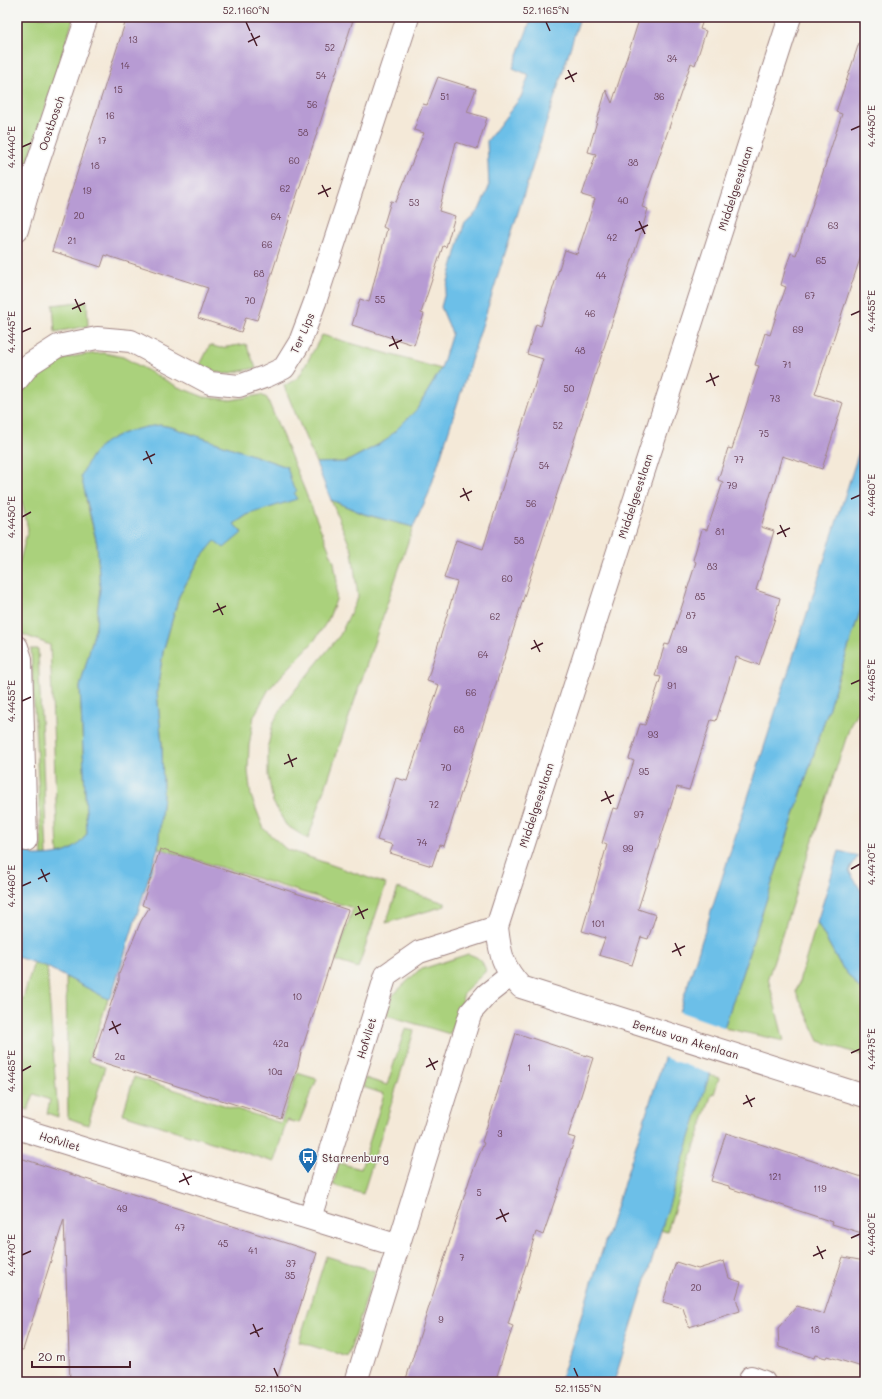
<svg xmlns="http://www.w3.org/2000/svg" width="882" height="1399" font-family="Mali,sans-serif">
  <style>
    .green { fill: #aad17c; stroke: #7a7854 }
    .water { fill: #6cbfe8; stroke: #5b6f8a }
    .pier { fill: #f4e9d8 }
    .building { fill: #b79bd3 }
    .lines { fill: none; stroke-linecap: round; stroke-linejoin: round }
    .minor-casing { stroke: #9f8482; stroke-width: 24 }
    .minor { stroke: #fff; stroke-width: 22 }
    .ticks { fill: none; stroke: #4a1f2b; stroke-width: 1.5 }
    .labels { text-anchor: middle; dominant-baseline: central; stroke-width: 3; stroke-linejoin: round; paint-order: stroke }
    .number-label { font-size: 9px; fill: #653e55 }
    .street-label { font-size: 11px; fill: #4a1f2b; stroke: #f6f6f2 }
    .poi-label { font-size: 11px; fill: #4a1f2b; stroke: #f6f6f2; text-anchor: start }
    .neatline { fill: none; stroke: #4a1f2b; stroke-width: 1.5 }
    .ticks-label { font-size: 10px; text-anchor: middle; fill: #4a1f2b }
  </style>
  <rect width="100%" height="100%" fill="#f6f6f2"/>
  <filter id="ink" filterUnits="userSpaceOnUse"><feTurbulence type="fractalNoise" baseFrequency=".025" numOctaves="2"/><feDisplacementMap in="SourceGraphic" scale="8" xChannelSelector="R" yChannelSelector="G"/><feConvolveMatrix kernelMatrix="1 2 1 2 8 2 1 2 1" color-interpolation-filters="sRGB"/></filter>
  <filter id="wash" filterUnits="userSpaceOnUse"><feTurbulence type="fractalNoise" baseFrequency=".012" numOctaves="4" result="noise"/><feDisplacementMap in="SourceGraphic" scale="16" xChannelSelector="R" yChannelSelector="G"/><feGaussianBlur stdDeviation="0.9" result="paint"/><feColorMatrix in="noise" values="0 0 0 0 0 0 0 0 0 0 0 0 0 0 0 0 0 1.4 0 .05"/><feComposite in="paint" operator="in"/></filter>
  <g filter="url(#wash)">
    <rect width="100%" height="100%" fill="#f4e9d8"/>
    <g class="green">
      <path d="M17 17H74L17 196Z"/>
      <path d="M87 301 88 326 55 332 53 305Z"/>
      <path d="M322 335 441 369 417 409 385 441 346 462 316 463 284 386 299 377Z"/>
      <path d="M246 344 256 368 225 374 199 367 210 345 220 348Z"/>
      <path d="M104 353 123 357 178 387 204 397 231 400 261 395 267 398 334 562 337 581 336 600 328 620 314 641 269 689 254 716 249 746 248 771 251 796 264 829 286 849 386 884 358 968 336 961 353 908 158 848 163 795 162 744 157 692 163 652 179 596 200 559 215 540 242 532 234 524 247 515 294 494 287 467 171 427 160 425 86 500 97 544 100 589 96 626 80 687 87 833C80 846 72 851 58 854L50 645 17 632V572L28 529 17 479V402C20 394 26 388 31 382 53 358 73 355 104 353Z"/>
      <path d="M331 500 364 514 413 527 308 839 286 825 273 802 268 775V746L273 723 286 701 340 635 358 597 352 551Z"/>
      <path d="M865 596V698L851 723 768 978 784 1041 724 1028 774 877Z"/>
      <path d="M31 649H38L47 855 42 856Z"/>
      <path d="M398 888 445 903V906L386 923Z"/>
      <path d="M817 922 841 966 865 995V1056L819 1041 796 992Z"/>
      <path d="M468 954C479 957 483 961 486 971L465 991 450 1034 386 1015 393 995 419 970Z"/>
      <path d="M34 962 47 967 58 1117 47 1113 50 1100 34 1094 28 1110 17 1107V1018Z"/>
      <path d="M66 976 108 999 88 1061 105 1067 88 1125 68 1118Z"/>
      <path d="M405 1029 414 1031 363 1194 333 1185 339 1163 361 1169 384 1094 363 1087 365 1078 387 1085Z"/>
      <path d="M297 1073 317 1079 299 1123 287 1120 274 1162 123 1114 134 1077 281 1123Z"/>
      <path d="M709 1075 719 1078 714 1094 712 1093 667 1232 660 1230Z"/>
      <path d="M326 1256 375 1271 348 1357 299 1342Z"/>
    </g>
    <g class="water">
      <path d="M532 17H580L429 493 413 527 364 514 331 500 316 463 346 462 385 441 417 409 441 369 452 333 441 307 464 224 479 210 489 187 487 141 521 97 529 75 513 68Z"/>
      <path d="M160 425 171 427 287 467 293 487 297 490 294 494 297 499 247 515 234 524 242 533 224 548 215 541 200 559 179 596 163 652 157 692 162 744 163 795 158 848 111 997 108 999 47 967 17 957V848L27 847 34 856C57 856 75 854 87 833L80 687 96 626 100 589 97 544 81 476C84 470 87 463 91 457 105 435 136 428 160 425Z"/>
      <path d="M865 433V596L774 877 724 1028 614 1382H560Z"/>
      <path d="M839 851 858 856 849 871 865 897V995L841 966 817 922Z"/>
    </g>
    <path class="pier" d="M678 1011 726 1028 711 1074 663 1057Z"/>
    <g id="blocks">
      <g class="building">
        <path d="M127 17H354L257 320 246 317 241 332 198 318 208 288 105 255 101 267 52 251Z"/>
        <path d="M640 17H704L700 29 706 31 695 65 691 63 642 207 648 209 643 226 444 846 439 845 432 866 390 853 393 845 377 840 396 778 407 781 439 685 427 681 457 582 444 578 456 540 483 549 543 359 527 354 536 324 541 326 565 250 577 254 595 199 582 195 596 154 588 152 606 90 612 103Z"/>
        <path d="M860 40H865V244L815 394 843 403 822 469 782 456 761 527 774 531 756 590 780 598 774 621 759 665 736 657 716 721 711 720 689 790 677 787 638 909 656 915 648 939 641 937 632 965 599 955 605 938 582 931 607 845 602 843 613 808 618 809 634 761 629 759 640 724 645 725 661 677 655 676 665 644 669 645 683 603 696 562 693 560 702 529 707 530 723 482 718 480 728 448 732 449 759 366 755 365 765 333 770 335 778 310 786 287 781 285 786 267 791 253 796 255 842 114 836 112Z"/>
        <path d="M438 77 476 89 467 112 487 118 477 149 456 142 439 211 455 216 446 247 443 246 421 313 424 314 414 345 352 325 360 299 369 302 387 229 383 227 391 201 396 202 424 133 414 130 423 104 427 105Z"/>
        <path d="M160 849 348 910 301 1052 298 1066 281 1119 92 1059 119 980V974L141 921 149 908 142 905Z"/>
        <path d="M516 1033 593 1058 568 1136 575 1138 559 1188 543 1235 536 1232 508 1324 513 1326 495 1382H405L470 1178 484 1143 482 1142Z"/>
        <path d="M726 1133 865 1178V1234L832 1224 833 1222 729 1188V1186L711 1181Z"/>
        <path d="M17 1157 317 1253 276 1382H70L64 1219 23 1350 17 1349Z"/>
        <path d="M843 1257 865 1261V1368L827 1356 826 1358 815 1355 814 1358 779 1347 778 1328 797 1306 824 1314Z"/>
        <path d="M724 1261 729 1278 741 1282 736 1298 740 1311 689 1327 683 1308 663 1302 676 1262 698 1269Z"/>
      </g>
    </g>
  </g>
  <g filter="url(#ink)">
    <use href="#blocks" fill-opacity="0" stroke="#9f8482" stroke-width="1"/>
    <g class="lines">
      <g class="minor-casing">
        <g id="minor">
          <path d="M790 17 497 927C500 954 502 966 521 987L865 1096"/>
          <path d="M17 230 28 192 87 17"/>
          <path d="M17 380 30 364 58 346 97 338 131 341 210 383 239 386 267 376 284 368 300 342 315 302 408 17"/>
          <path d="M17 647 21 659 26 840"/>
          <path d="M17 1128 399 1246"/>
          <path d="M310 1218 386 975 419 952 497 927"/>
          <path d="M751 1377 764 1382"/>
          <path d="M356 1382 471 1012 487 994 511 975"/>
        </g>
      </g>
      <use href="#minor" class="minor"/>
    </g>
  </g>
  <path class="ticks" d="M246 22 250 31M546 22 550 31M251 33 257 46M248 42 260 36M568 70 574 82M565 79 577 73M851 130 860 126M22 147 31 143M322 185 328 197M318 194 331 188M639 221 645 234M635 231 648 225M75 299 81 312M72 309 85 303M851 315 860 311M22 332 31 328M392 336 398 349M389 346 402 340M710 373 715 386M706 382 719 376M146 451 152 464M143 460 155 454M463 488 469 501M460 497 472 491M851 499 860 495M22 517 31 512M780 525 786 537M777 534 790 528M217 603 223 615M213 612 226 606M534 640 540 652M531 649 543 643M851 684 860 680M22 701 31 697M288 754 293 767M284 764 297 758M605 791 611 804M601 801 614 795M41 869 47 882M851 869 860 864M38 879 50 873M22 886 31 882M358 906 364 919M355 915 368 909M675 943 681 956M672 952 685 946M112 1021 118 1034M109 1030 121 1024M851 1053 860 1049M429 1058 435 1070M426 1067 438 1061M22 1071 31 1066M746 1095 752 1107M743 1104 755 1098M183 1173 189 1185M179 1182 192 1176M500 1209 506 1222M496 1219 509 1213M851 1238 860 1234M817 1246 823 1259M22 1255 31 1251M813 1256 826 1250M253 1324 259 1337M250 1334 263 1328M274 1368 278 1377M574 1368 578 1377"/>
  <defs>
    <g id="bus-pin" transform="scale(1)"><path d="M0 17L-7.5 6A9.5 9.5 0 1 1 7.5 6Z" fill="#1f6fb2" stroke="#f6f6f2"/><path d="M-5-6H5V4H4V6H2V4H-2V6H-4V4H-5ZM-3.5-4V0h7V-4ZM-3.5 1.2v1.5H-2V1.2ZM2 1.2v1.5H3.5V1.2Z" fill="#fff"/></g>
  </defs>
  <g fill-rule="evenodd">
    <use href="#bus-pin" x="308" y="1157"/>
  </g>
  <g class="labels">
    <g class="number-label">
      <text x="133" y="39">13</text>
      <text x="330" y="47">52</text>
      <text x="672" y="58">34</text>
      <text x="125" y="65">14</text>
      <text x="321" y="75">54</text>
      <text x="118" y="89">15</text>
      <text x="445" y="96">51</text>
      <text x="659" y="96">36</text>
      <text x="312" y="104">56</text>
      <text x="110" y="115">16</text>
      <text x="303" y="132">58</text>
      <text x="102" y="140">17</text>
      <text x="294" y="160">60</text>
      <text x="633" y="162">38</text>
      <text x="95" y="165">18</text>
      <text x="285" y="188">62</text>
      <text x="87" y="190">19</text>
      <text x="623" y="200">40</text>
      <text x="414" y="202">53</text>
      <text x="79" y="215">20</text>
      <text x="276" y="216">64</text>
      <text x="833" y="225">63</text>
      <text x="612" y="237">42</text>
      <text x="72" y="240">21</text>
      <text x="267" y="244">66</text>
      <text x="821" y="260">65</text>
      <text x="259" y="273">68</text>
      <text x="601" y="275">44</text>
      <text x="810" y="295">67</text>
      <text x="380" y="299">55</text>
      <text x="250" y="300">70</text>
      <text x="590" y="313">46</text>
      <text x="798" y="329">69</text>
      <text x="580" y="350">48</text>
      <text x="787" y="364">71</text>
      <text x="569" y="388">50</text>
      <text x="775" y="398">73</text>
      <text x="558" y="425">52</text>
      <text x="764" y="433">75</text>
      <text x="739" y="459">77</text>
      <text x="544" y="465">54</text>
      <text x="732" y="485">79</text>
      <text x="531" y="503">56</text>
      <text x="720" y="531">81</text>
      <text x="519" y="540">58</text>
      <text x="712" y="566">83</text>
      <text x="507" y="578">60</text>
      <text x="700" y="596">85</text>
      <text x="691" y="615">87</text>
      <text x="495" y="616">62</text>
      <text x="682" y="649">89</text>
      <text x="483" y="654">64</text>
      <text x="672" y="685">91</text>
      <text x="471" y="692">66</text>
      <text x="459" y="729">68</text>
      <text x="653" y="734">93</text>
      <text x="446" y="767">70</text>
      <text x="644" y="771">95</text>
      <text x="434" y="804">72</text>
      <text x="639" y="814">97</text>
      <text x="422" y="842">74</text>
      <text x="628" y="848">99</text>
      <text x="598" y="923">101</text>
      <text x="297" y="996">10</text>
      <text x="281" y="1043">42a</text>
      <text x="120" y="1056">2a</text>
      <text x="529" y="1067">1</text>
      <text x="275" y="1071">10a</text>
      <text x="500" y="1133">3</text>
      <text x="775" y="1176">121</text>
      <text x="820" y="1188">119</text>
      <text x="479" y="1192">5</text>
      <text x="122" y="1208">49</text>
      <text x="180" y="1227">47</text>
      <text x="223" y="1243">45</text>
      <text x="253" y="1250">41</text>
      <text x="462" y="1257">7</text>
      <text x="291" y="1263">37</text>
      <text x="290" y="1275">35</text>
      <text x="696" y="1287">20</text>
      <text x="441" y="1319">9</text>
      <text x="815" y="1329">18</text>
    </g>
    <g class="street-label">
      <text transform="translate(51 123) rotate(-71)">Oostbosch</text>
      <text transform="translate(735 188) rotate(-72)">Middelgeestlaan</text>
      <text transform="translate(302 333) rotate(-66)">Ter Lips</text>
      <text transform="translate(635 496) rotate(-72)">Middelgeestlaan</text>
      <text transform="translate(536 805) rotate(-72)">Middelgeestlaan</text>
      <text transform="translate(366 1038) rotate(-73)">Hofvliet</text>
      <text transform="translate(686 1039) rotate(17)">Bertus van Akenlaan</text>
      <text transform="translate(60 1141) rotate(17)">Hofvliet</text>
    </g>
    <g class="poi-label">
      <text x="322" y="1157">Starrenburg</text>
    </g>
  </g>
  <rect width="882" height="1399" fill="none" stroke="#f6f6f2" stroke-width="44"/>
  <path d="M32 1361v6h98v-6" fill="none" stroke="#4a1f2b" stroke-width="2"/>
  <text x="38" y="1361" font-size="12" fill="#4a1f2b" stroke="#f6f6f2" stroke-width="3" paint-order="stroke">20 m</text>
  <rect x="22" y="22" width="838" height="1355" class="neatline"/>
  <g class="ticks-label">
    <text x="246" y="14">52.1160°N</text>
    <text x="546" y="14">52.1165°N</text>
    <text transform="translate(871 126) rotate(-90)" y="4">4.4450°E</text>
    <text transform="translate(11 147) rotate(-90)" y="4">4.4440°E</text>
    <text transform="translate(871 311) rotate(-90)" y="4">4.4455°E</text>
    <text transform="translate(11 332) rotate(-90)" y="4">4.4445°E</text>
    <text transform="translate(871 495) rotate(-90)" y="4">4.4460°E</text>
    <text transform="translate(11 517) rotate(-90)" y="4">4.4450°E</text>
    <text transform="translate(871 680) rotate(-90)" y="4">4.4465°E</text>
    <text transform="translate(11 701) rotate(-90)" y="4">4.4455°E</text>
    <text transform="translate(871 864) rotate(-90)" y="4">4.4470°E</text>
    <text transform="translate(11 886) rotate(-90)" y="4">4.4460°E</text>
    <text transform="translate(871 1049) rotate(-90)" y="4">4.4475°E</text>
    <text transform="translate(11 1071) rotate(-90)" y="4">4.4465°E</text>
    <text transform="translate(871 1234) rotate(-90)" y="4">4.4480°E</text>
    <text transform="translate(11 1255) rotate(-90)" y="4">4.4470°E</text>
    <text x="278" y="1392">52.1150°N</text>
    <text x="578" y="1392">52.1155°N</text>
  </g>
</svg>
